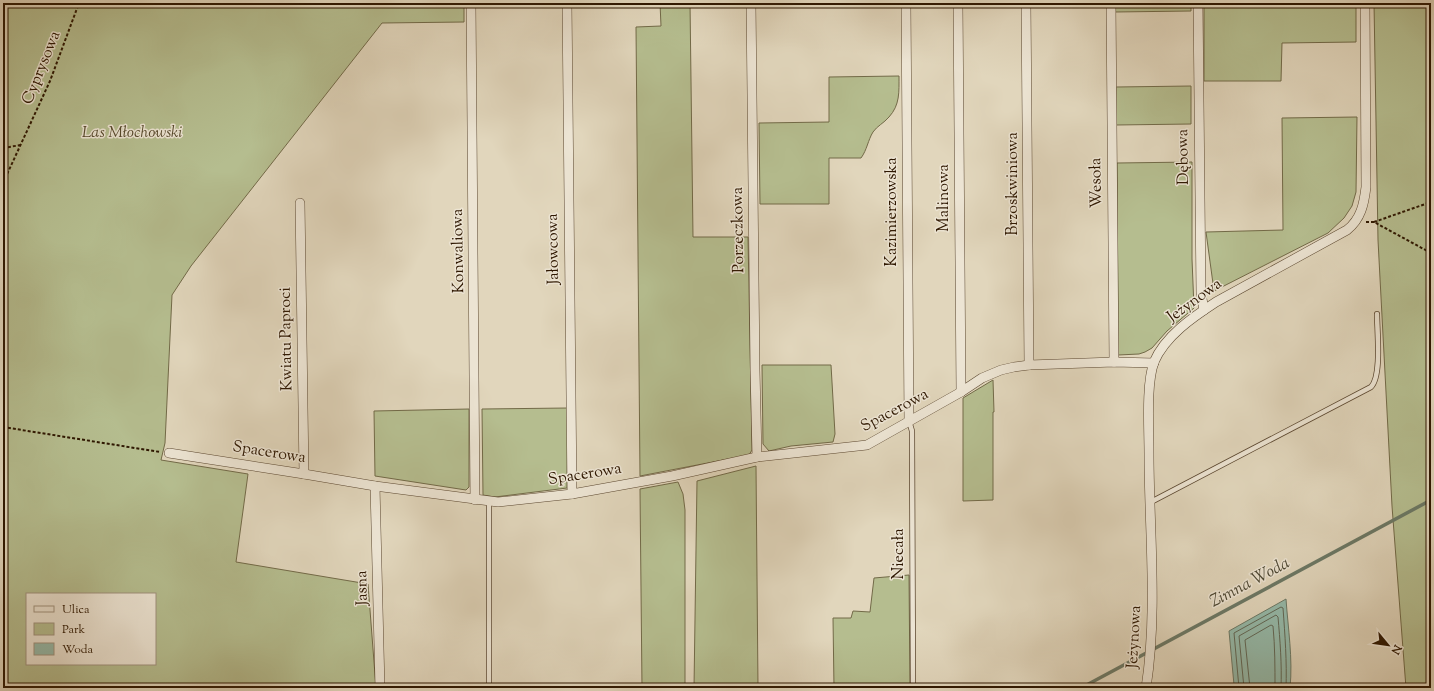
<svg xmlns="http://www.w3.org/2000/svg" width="1434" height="691" font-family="'Sorts Mill Goudy',serif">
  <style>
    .green { fill: #b5bd8f; stroke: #726a48; fill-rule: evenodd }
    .water { fill: #95baaa; stroke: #6c7966 }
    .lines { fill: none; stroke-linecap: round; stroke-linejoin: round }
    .shore { stroke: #626856; stroke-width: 1 }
    .stream { stroke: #6c7966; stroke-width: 3.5 }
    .service-casing { stroke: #5b4730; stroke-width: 6 }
    .minor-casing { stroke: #5b4730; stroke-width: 10 }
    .path { stroke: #2e1701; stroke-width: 2; stroke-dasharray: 3 2; stroke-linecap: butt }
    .service { stroke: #ece4d3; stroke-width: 4.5 }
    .minor { stroke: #ece4d3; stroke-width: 9 }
    .labels { text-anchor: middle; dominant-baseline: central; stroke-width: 3; stroke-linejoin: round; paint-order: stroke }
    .street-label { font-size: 16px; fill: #2e1701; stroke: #ece4d3 }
    .park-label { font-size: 16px; font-style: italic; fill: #56492c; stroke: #ece4d3 }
    .water-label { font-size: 17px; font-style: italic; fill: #4d4834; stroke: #ece4d3 }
  </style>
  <rect width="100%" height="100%" fill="#e1d6bc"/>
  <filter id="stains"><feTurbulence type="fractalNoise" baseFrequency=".005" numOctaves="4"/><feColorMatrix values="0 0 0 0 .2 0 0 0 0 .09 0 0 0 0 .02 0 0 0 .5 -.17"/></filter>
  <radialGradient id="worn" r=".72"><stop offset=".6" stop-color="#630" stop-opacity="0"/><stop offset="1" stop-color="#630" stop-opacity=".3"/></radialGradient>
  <g class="green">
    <path d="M3 3H464V22L382 23 191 266 172 295 165 443 161 460 248 474 236 562 368 584 376 688H3ZM27 594H155V664H27Z"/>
    <path d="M660 3H690L693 237H748L752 450 749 455 640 476 636 27 661 26Z"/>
    <path d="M1115 3H1191V11L1115 12Z"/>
    <path d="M1281 3H1356V42L1282 43 1281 81H1204V5H1281Z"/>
    <path d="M1374 3H1431V688H1406L1392 506 1378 240Z"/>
    <path d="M899 76C899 92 900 105 889 117 884 123 877 126 873 132 868 140 867 150 861 158H829V204H760L759 123 829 122V77Z"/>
    <path d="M1191 86V124L1116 125V87Z"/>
    <path d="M1357 117 1356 192 1352 206 1344 218 1328 233 1214 291 1206 232 1283 230 1282 118Z"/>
    <path d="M1192 162V259L1194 308 1167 331 1152 348 1145 352 1139 354 1118 355 1117 163Z"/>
    <path d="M762 365H831L835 434 833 442 791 446 769 451 763 444Z"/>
    <path d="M993 380 994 412H993V500L963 501V398Z"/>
    <path d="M568 408 567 488 495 497 483 495 482 409Z"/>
    <path d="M469 409V487L466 490 375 476 374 411Z"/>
    <path d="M756 466 758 688H694L697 481Z"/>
    <path d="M678 482 683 494 685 510V688H642L640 489Z"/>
    <path d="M909 575 910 688H834L833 618H851L853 611 870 612 874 578Z"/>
  </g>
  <path class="water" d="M1286 599C1288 628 1293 659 1290 688H1236L1234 685 1229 631Z"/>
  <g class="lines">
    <g class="shore">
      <path d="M1239 688 1234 633 1281 607 1283 608C1285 635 1287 662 1286 688"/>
      <path d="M1244 688 1239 636 1276 615 1278 617C1280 640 1282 664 1281 688"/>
      <path d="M1250 688 1245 640 1271 625 1273 626C1275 647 1275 667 1275 688"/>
    </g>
    <path class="stream" d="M1081 688 1431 500"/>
    <g class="service-casing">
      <g id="service">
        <path d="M909 421 912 431 913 688"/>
        <path d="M489 502V688"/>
        <path d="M1149 503 1371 387C1382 376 1377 331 1377 314"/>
      </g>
    </g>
    <g class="minor-casing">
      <g id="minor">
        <path d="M471 3 475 500"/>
        <path d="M567 3 572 494"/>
        <path d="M751 3 755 370 757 457"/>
        <path d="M906 3 909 421"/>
        <path d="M958 3 961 392"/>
        <path d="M1026 3 1029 365"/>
        <path d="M1111 3 1114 362"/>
        <path d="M1198 3 1201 293 1204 310"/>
        <path d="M300 203 304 474"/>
        <path d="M169 453 304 474 375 486 498 502 572 494 672 476 757 457 867 445 961 392 982 378 1001 370 1014 367 1029 365 1114 362 1154 363"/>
        <path d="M375 486 380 688"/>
        <path d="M1146 688C1158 610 1149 531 1149 453 1149 428 1146 384 1154 362 1165 336 1193 317 1216 302L1347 230C1361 219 1364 204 1366 187L1365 3"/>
      </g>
    </g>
    <g class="path">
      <path d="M3 148 21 145"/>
      <path d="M3 183 50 81 79 3"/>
      <path d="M1366 222H1374L1431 253"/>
      <path d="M1374 222 1431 202"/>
      <path d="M3 427 160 452"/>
    </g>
    <use href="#service" class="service"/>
    <use href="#minor" class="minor"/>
  </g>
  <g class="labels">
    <g class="street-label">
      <text transform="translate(42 68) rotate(-68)">Cyprysowa</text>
      <text transform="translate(1184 157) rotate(-91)">Dębowa</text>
      <text transform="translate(1097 183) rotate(-91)">Wesoła</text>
      <text transform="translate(1013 184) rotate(-90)">Brzoskwiniowa</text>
      <text transform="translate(944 198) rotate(-90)">Malinowa</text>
      <text transform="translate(892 212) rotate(-90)">Kazimierzowska</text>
      <text transform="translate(739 230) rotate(-91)">Porzeczkowa</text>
      <text transform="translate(554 249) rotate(-91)">Jałowcowa</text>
      <text transform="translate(459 251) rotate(-91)">Konwaliowa</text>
      <text transform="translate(1195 301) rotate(-36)">Jeżynowa</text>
      <text transform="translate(287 339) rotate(-91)">Kwiatu Paproci</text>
      <text transform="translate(895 411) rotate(-28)">Spacerowa</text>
      <text transform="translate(269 453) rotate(9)">Spacerowa</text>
      <text transform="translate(585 475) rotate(-9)">Spacerowa</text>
      <text transform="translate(899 554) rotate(-90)">Niecała</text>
      <text transform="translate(363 588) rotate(-91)">Jasna</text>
      <text transform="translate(1135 637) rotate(-87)">Jeżynowa</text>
    </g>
    <g class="park-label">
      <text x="132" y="133">Las Młochowski</text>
    </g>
    <g class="water-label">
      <text transform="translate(1250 583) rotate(-28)">Zimna Woda</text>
    </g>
  </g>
  <rect width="1434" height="691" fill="none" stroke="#e1d6bc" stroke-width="16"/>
  <rect x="4" y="4" width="1426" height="683" fill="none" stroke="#2e1701" stroke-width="2"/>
  <rect x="8" y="8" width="1418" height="675" fill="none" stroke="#2e1701"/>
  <rect x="26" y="593" width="130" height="72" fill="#ece4d3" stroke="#a0927f"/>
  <rect x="34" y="606" width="20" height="6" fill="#ece4d3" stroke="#a0927f"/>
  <text x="62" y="613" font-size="12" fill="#2e1701">Ulica</text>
  <rect x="34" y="623" width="20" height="12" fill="#b5bd8f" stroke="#a0927f"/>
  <text x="62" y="633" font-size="12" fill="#2e1701">Park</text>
  <rect x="34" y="643" width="20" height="12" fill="#95baaa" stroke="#a0927f"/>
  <text x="62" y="653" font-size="12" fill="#2e1701">Woda</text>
  <g transform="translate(1388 645) rotate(119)" stroke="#ece4d3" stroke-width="3" paint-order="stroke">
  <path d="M0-3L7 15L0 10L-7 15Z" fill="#2e1701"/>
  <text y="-6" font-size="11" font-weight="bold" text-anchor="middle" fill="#2e1701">N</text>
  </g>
  <rect width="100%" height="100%" filter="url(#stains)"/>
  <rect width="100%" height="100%" fill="url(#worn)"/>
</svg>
